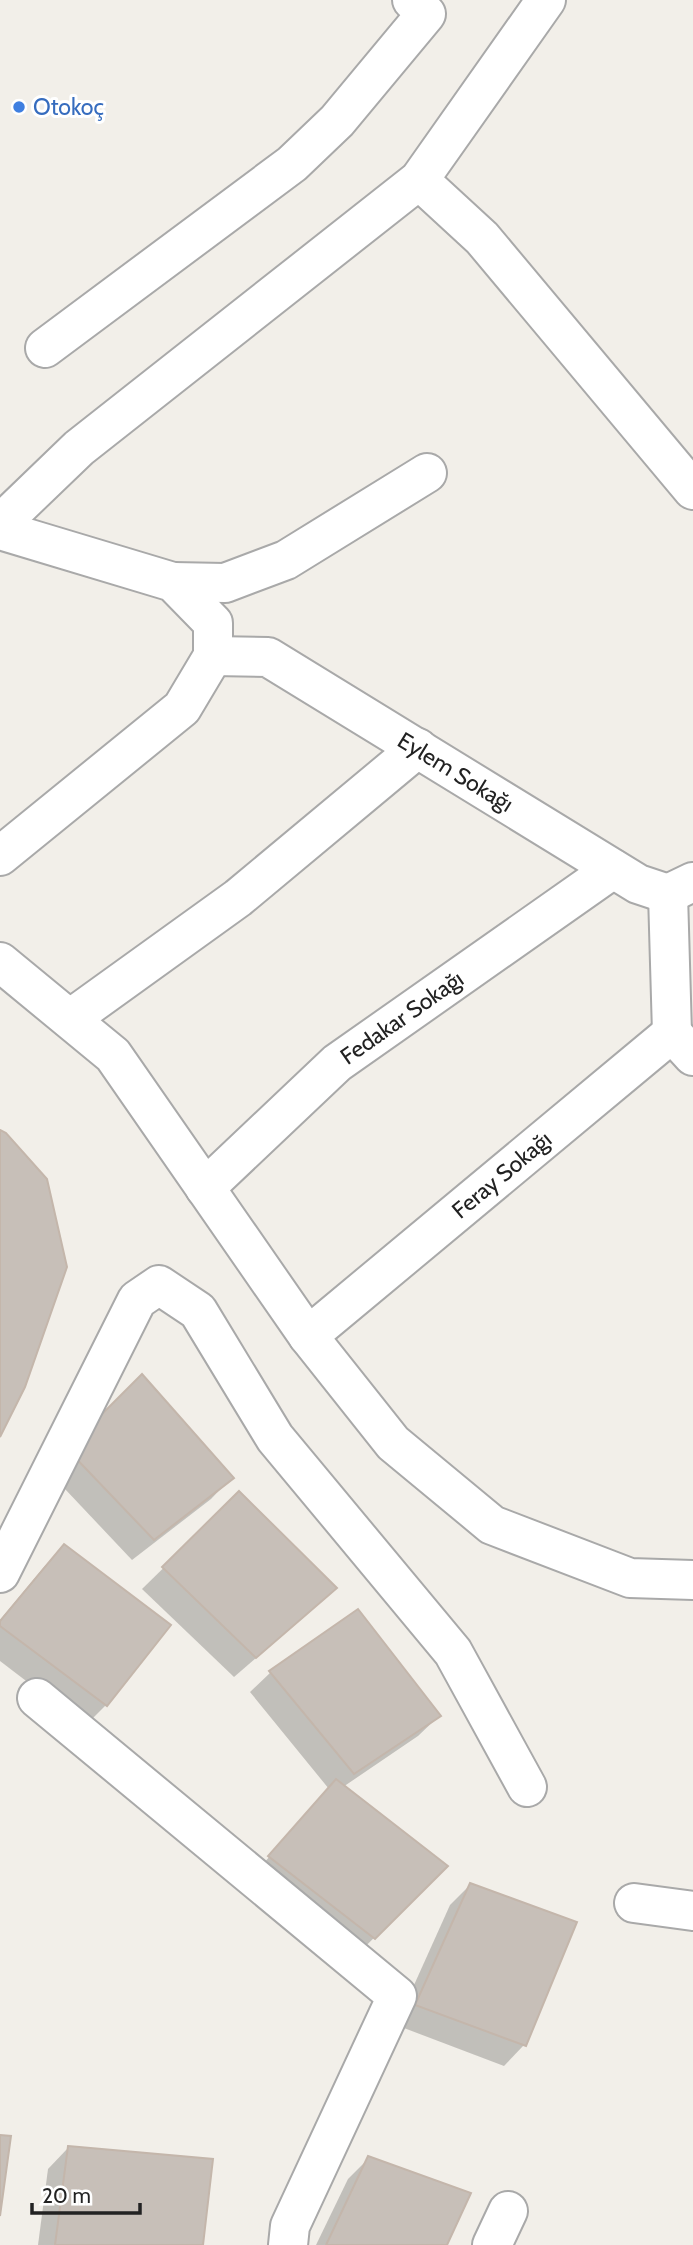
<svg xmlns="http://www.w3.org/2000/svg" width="693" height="2245" font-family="Cabin,sans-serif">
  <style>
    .shadow { fill: #0003 }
    .building { fill: #c7bfb8; stroke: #c4b6ab; stroke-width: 2 }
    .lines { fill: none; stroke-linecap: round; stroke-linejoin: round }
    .minor-casing { stroke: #a9a9a9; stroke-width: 42 }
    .minor { stroke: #fff; stroke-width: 38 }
    .shop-dot { fill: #3f7fe0; stroke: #fff; stroke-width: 2.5 }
    .labels { text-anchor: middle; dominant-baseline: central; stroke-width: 6; stroke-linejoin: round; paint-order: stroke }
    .shop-label { font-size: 23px; fill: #366cbe; stroke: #fff; text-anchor: start }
    .street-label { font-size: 23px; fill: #222; stroke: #fff }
  </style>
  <rect width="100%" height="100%" fill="#f2efe9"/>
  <g class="shadow">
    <path d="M142 1377 231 1478 211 1499 132 1560 48 1471Z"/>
    <path d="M239 1494 334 1588 314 1608 234 1677 142 1589Z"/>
    <path d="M64 1546 168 1626 106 1705 85 1726 0 1661V1620L44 1567Z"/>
    <path d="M271 1672 439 1716 418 1736 343 1787 445 1866 353 1959 263 1864 329 1789 250 1692Z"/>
    <path d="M470 1885 524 2045 504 2066 396 2025 450 1905Z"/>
    <path d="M68 2148 201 2245H38L48 2169Z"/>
    <path d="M369 2158 445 2245H316L348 2179Z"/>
  </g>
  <g class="building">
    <path d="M0 1130 6 1133 47 1179 67 1267 25 1387 0 1437Z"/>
    <path d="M142 1374 234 1478 154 1540 67 1449Z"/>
    <path d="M239 1491 337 1588 256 1658 162 1567Z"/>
    <path d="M64 1544 171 1625 107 1706 0 1626V1621Z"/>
    <path d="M358 1609 441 1716 354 1774 269 1671Z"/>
    <path d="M336 1779 448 1866 375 1939 268 1856Z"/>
    <path d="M470 1883 577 1922 526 2046 415 2005Z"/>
    <path d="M0 2135 11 2136 0 2216Z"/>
    <path d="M68 2146 213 2159 203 2245H55Z"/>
    <path d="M368 2156 471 2193 447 2245H326Z"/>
  </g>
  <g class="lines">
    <g class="minor-casing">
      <g id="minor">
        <path d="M419 180 482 238 693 490"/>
        <path d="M45 348 292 164 337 121 426 14 412 0"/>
        <path d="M0 524 79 448 419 180 546 0"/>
        <path d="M0 530 173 582 213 623V656L182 708 0 856"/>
        <path d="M173 582 225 583 286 560 427 473"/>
        <path id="s1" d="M213 656 268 657 638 884 668 894 693 882"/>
        <path d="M668 894 672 1033"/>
        <path d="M0 962 113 1055 308 1336 393 1443 492 1525 630 1578 693 1580"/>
        <path d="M70 1019 238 898 418 748"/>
        <path id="s2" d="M205 1188 337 1063 613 869"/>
        <path id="s3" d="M308 1336 672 1033 693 1056"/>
        <path d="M0 1573 137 1300 159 1285 198 1311 275 1438 453 1652 527 1787"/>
        <path d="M37 1698 397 1996 290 2226 288 2245"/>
        <path d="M634 1903 693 1911"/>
        <path d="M492 2245 508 2211"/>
      </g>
    </g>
    <use href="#minor" class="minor"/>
  </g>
  <circle class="shop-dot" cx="19" cy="107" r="7"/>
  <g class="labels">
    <g class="shop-label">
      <text x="33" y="107">Otokoç</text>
    </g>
    <g class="street-label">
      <text stroke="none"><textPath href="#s1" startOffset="275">Eylem Sokağı</textPath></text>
      <text stroke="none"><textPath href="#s2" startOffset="261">Fedakar Sokağı</textPath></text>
      <text stroke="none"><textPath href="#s3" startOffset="252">Feray Sokağı</textPath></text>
    </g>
  </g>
  <path d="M32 2203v10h108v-10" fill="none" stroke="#222222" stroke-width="3.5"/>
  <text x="42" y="2203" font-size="21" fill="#222222" stroke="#ffffff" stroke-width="5" paint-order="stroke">20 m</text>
</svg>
